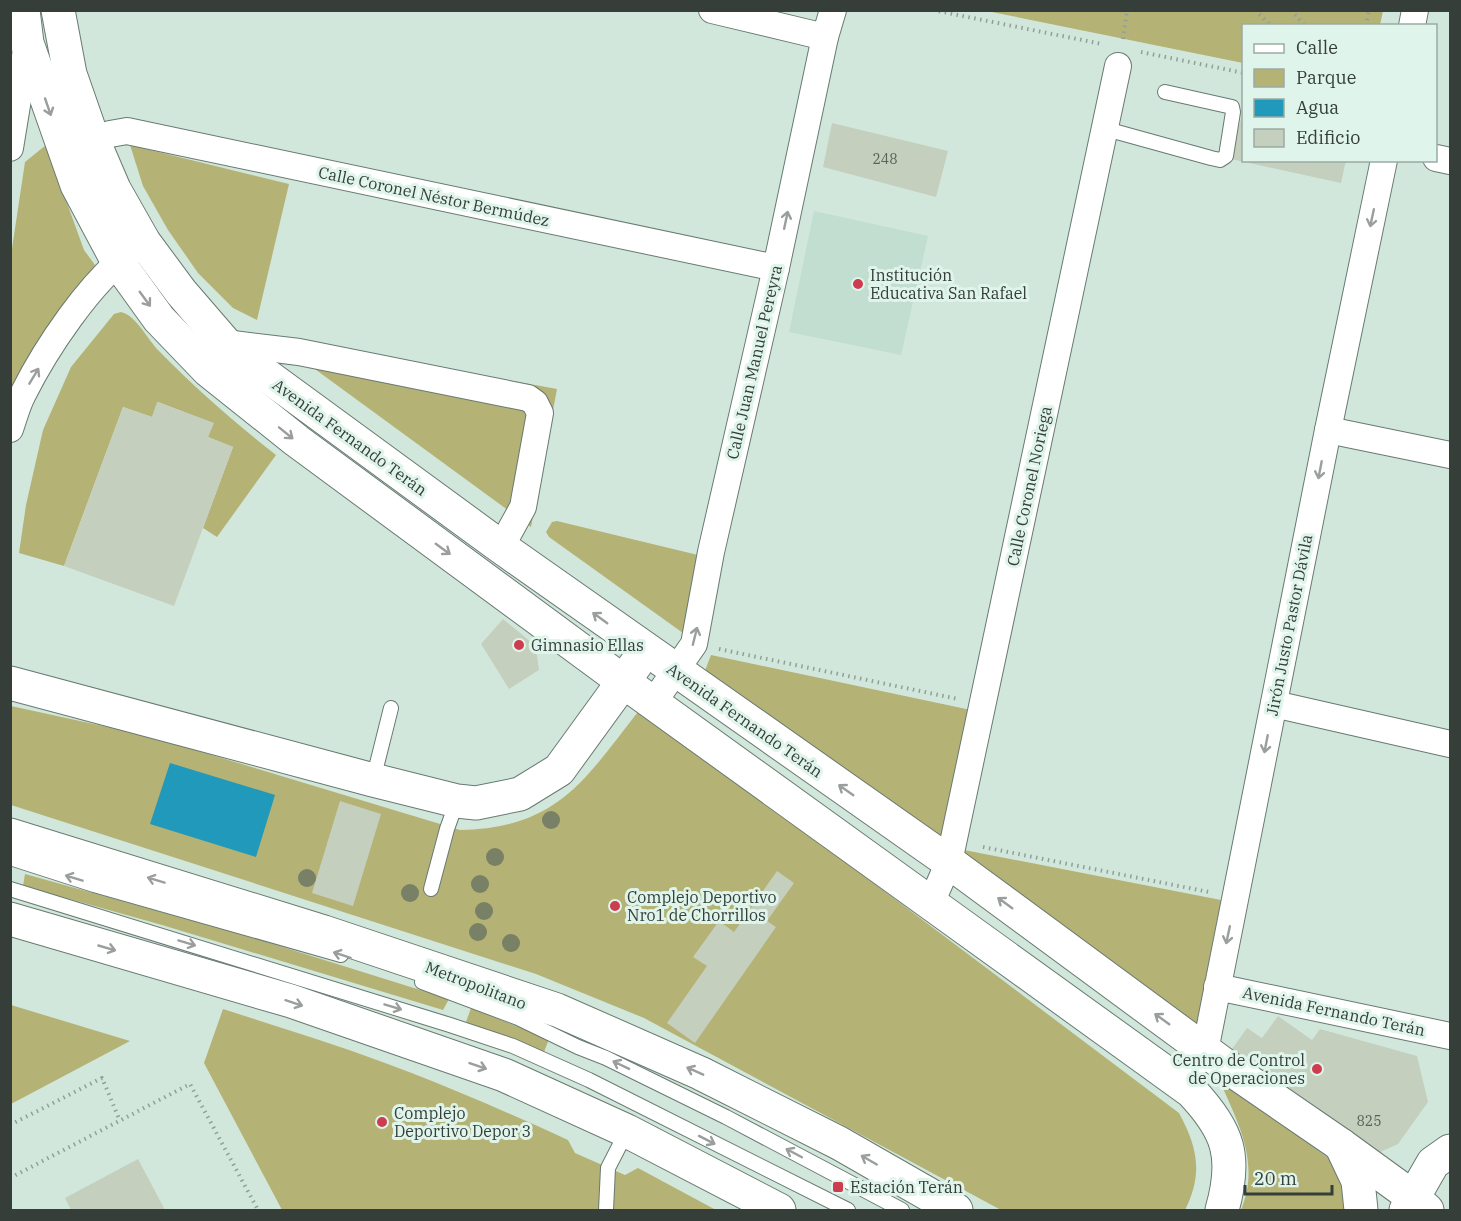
<svg xmlns="http://www.w3.org/2000/svg" width="1461" height="1221" font-family="'IBM Plex Serif',serif">
  <style>
    .built { fill: #c1ded0 }
    .green { fill: #b5b275 }
    .water { fill: #2099bb }
    .building { fill: #c4cfbe }
    .lines { fill: none; stroke-linecap: round; stroke-linejoin: round }
    .service-casing { stroke: #687a71; stroke-width: 16 }
    .minor-casing { stroke: #687a71; stroke-width: 28 }
    .secondary-casing { stroke: #687a71; stroke-width: 35 }
    .primary-casing { stroke: #687a71; stroke-width: 35 }
    .path { stroke: #90a098; stroke-width: 4; stroke-dasharray: 1.5 4.5; stroke-linecap: butt }
    .service { stroke: #fff; stroke-width: 14 }
    .minor { stroke: #fff; stroke-width: 26 }
    .secondary { stroke: #fff; stroke-width: 33 }
    .primary { stroke: #fff; stroke-width: 33 }
    .tree { fill: #788066 }
    .oneway { stroke: #9a9e9c }
    .poi-dot { fill: #cd3d50; stroke: #dff4ea; stroke-width: 2 }
    .labels { text-anchor: middle; dominant-baseline: central; stroke-width: 6; stroke-linejoin: round; paint-order: stroke }
    .number-label { font-size: 14px; fill: #5a625b }
    .street-label { font-size: 16px; fill: #363e3a; stroke: #dff4ea }
    .poi-label { font-size: 16px; fill: #363e3a; stroke: #dff4ea; text-anchor: start }
  </style>
  <rect width="100%" height="100%" fill="#d2e7dc"/>
  <path class="built" d="M814 211 928 236 901 355 789 332Z"/>
  <g class="green">
    <path d="M987 11 1383 10V11L1380 25 1244 26 1243 63Z"/>
    <path d="M46 145 84 250 95 265 38 343 11 396V255L25 162Z"/>
    <path d="M130 145 289 184 257 320 233 308 198 273 168 230 143 186Z"/>
    <path d="M121 312C137 316 147 339 159 351 196 389 234 422 276 455L217 537 203 528 233 447 208 437 213 423 158 402 152 417 123 407 64 566 19 553 26 505 43 430 71 367 114 314Z"/>
    <path d="M271 337 557 389 531 527Z"/>
    <path d="M557 521 698 555 683 633 549 537 546 532 552 522Z"/>
    <path d="M711 655 971 710 942 839 703 676Z"/>
    <path d="M11 706 149 736 460 830C559 828 585 779 641 708L1179 1113C1198 1148 1203 1174 1185 1210H1001L644 1018 536 974 11 805Z"/>
    <path d="M959 849 1221 900 1196 1027Z"/>
    <path d="M25 874 254 938 449 999 443 1010 162 925 23 886Z"/>
    <path d="M11 1005 130 1041 11 1104Z"/>
    <path d="M471 1008 549 1039 544 1052 466 1022Z"/>
    <path d="M223 1009C285 1029 348 1048 409 1072 463 1093 516 1116 568 1140L575 1153 625 1175 638 1168 716 1210H282L204 1063Z"/>
    <path d="M1218 1077 1342 1168 1351 1210H1241C1261 1162 1237 1121 1218 1077Z"/>
  </g>
  <path class="water" d="M170 763 275 795 256 857 150 824Z"/>
  <g class="building">
    <path d="M1243 110 1244 160H1346L1341 183 1231 159Z"/>
    <path d="M832 123 948 151 936 197 823 167Z"/>
    <path d="M157 402 214 423 208 437 233 447 174 606 64 566 123 407 152 417Z"/>
    <path d="M503 619 531 642 537 655 539 670 509 689 481 644Z"/>
    <path d="M340 801 381 814 353 906 312 893Z"/>
    <path d="M777 871 794 883 767 921 776 927 695 1043 667 1023 707 966 693 957 719 921 734 932Z"/>
    <path d="M1278 1016 1312 1040 1320 1029 1417 1056 1428 1102 1398 1144 1378 1153 1232 1049 1247 1028 1262 1038Z"/>
    <path d="M138 1159 165 1210H71L65 1198Z"/>
  </g>
  <g class="lines">
    <g class="service-casing">
      <g id="service">
        <path d="M1106 129 1211 158 1220 160 1226 156 1233 112 1232 107 1165 92"/>
        <path d="M373 780 391 708"/>
        <path d="M10 858 94 885 341 955"/>
        <path d="M10 889 450 1025 513 1046 589 1080 848 1210"/>
        <path d="M431 889 447 829 457 801"/>
        <path d="M422 982 518 1018 578 1047 606 1058 726 1117 902 1210"/>
        <path d="M606 1210 608 1168 627 1131"/>
      </g>
    </g>
    <g class="minor-casing">
      <g id="minor">
        <path d="M712 10 825 37"/>
        <path d="M1412 26 1415 10"/>
        <path d="M93 140 110 134 127 131 776 268"/>
        <path d="M10 148 27 44"/>
        <path d="M1436 158 1450 161"/>
        <path d="M225 343 299 352 528 398 535 403 540 413 523 507 501 547"/>
        <path d="M10 429C14 418 17 405 23 394 46 348 90 282 132 251"/>
        <path d="M1328 430 1450 455"/>
        <path d="M653 703 694 644 711 552 776 268 825 37 833 10"/>
        <path d="M1274 704 1450 744"/>
        <path d="M931 903 949 862 1118 66"/>
        <path d="M1217 987 1450 1036"/>
        <path d="M1181 1083 1205 1051 1328 430 1384 160"/>
      </g>
    </g>
    <g class="secondary-casing">
      <g id="secondary">
        <path d="M23 10 27 43 77 185 118 262 159 319 208 370 297 441 624 682 1191 1091C1229 1131 1237 1157 1222 1210"/>
        <path d="M58 10 70 74 93 140 114 189 144 242 181 292 225 343 266 375 501 547 949 862 1226 1066 1341 1145 1414 1198 1427 1210"/>
        <path d="M10 683 373 780 457 801 476 803 520 794 559 770 636 664"/>
        <path d="M1406 1210 1433 1163 1450 1151"/>
      </g>
    </g>
    <g class="primary-casing">
      <g id="primary">
        <path d="M10 835 324 932 557 1010 700 1073 839 1143 956 1210"/>
        <path d="M10 919 291 1001 504 1075 627 1131 779 1210"/>
        <path d="M1341 1145 1358 1181 1361 1210"/>
      </g>
    </g>
    <g class="path">
      <path d="M933 10 1102 44"/>
      <path d="M1255 10 1271 26"/>
      <path d="M1291 10 1305 26"/>
      <path d="M1366 26 1369 10"/>
      <path d="M1123 39 1127 10"/>
      <path d="M1141 52 1244 73"/>
      <path d="M719 649 958 699"/>
      <path d="M983 847 1209 892"/>
      <path d="M10 1125 102 1078 120 1121"/>
      <path d="M10 1178 190 1084 258 1210"/>
    </g>
    <use href="#service" class="service"/>
    <use href="#minor" class="minor"/>
    <use href="#secondary" class="secondary"/>
    <use href="#primary" class="primary"/>
  </g>
  <g class="tree">
    <circle cx="551" cy="820" r="9"/>
    <circle cx="495" cy="857" r="9"/>
    <circle cx="307" cy="878" r="9"/>
    <circle cx="480" cy="884" r="9"/>
    <circle cx="410" cy="893" r="9"/>
    <circle cx="484" cy="911" r="9"/>
    <circle cx="478" cy="932" r="9"/>
    <circle cx="511" cy="943" r="9"/>
  </g>
  <defs><path id="oneway-shaft" d="M-6 0H5M1.5-3L5.5 0L1.5 3" fill="none" stroke-width="1.6" stroke-linecap="round" stroke-linejoin="round" transform="scale(1.5)"/></defs>
  <g class="oneway">
    <use href="#oneway-shaft" transform="translate(48 107) rotate(71)"/>
    <use href="#oneway-shaft" transform="translate(1372 218) rotate(102)"/>
    <use href="#oneway-shaft" transform="translate(786 220) rotate(-78)"/>
    <use href="#oneway-shaft" transform="translate(145 299) rotate(54)"/>
    <use href="#oneway-shaft" transform="translate(34 376) rotate(-59)"/>
    <use href="#oneway-shaft" transform="translate(286 433) rotate(39)"/>
    <use href="#oneway-shaft" transform="translate(1320 470) rotate(101)"/>
    <use href="#oneway-shaft" transform="translate(443 549) rotate(36)"/>
    <use href="#oneway-shaft" transform="translate(600 618) rotate(-144)"/>
    <use href="#oneway-shaft" transform="translate(695 636) rotate(-76)"/>
    <use href="#oneway-shaft" transform="translate(1266 744) rotate(101)"/>
    <use href="#oneway-shaft" transform="translate(846 790) rotate(-145)"/>
    <use href="#oneway-shaft" transform="translate(74 878) rotate(-163)"/>
    <use href="#oneway-shaft" transform="translate(156 880) rotate(-163)"/>
    <use href="#oneway-shaft" transform="translate(1005 903) rotate(-144)"/>
    <use href="#oneway-shaft" transform="translate(1228 935) rotate(102)"/>
    <use href="#oneway-shaft" transform="translate(187 943) rotate(17)"/>
    <use href="#oneway-shaft" transform="translate(107 948) rotate(16)"/>
    <use href="#oneway-shaft" transform="translate(342 955) rotate(-162)"/>
    <use href="#oneway-shaft" transform="translate(294 1003) rotate(18)"/>
    <use href="#oneway-shaft" transform="translate(393 1007) rotate(17)"/>
    <use href="#oneway-shaft" transform="translate(1162 1019) rotate(-144)"/>
    <use href="#oneway-shaft" transform="translate(621 1065) rotate(-154)"/>
    <use href="#oneway-shaft" transform="translate(478 1066) rotate(19)"/>
    <use href="#oneway-shaft" transform="translate(695 1071) rotate(-156)"/>
    <use href="#oneway-shaft" transform="translate(707 1140) rotate(27)"/>
    <use href="#oneway-shaft" transform="translate(794 1153) rotate(-152)"/>
    <use href="#oneway-shaft" transform="translate(869 1160) rotate(-150)"/>
  </g>
  <g class="poi-dot">
    <circle cx="858" cy="284" r="6"/>
    <circle cx="519" cy="645" r="6"/>
    <circle cx="615" cy="906" r="6"/>
    <circle cx="1317" cy="1069" r="6"/>
    <circle cx="382" cy="1122" r="6"/>
    <rect x="832" y="1181" width="12" height="12" rx="3"/>
  </g>
  <g class="labels">
    <g class="number-label">
      <text x="885" y="159">248</text>
      <text x="1369" y="1121">825</text>
    </g>
    <g class="street-label">
      <text transform="translate(434 196) rotate(12)">Calle Coronel Néstor Bermúdez</text>
      <text transform="translate(754 362) rotate(-77)">Calle Juan Manuel Pereyra</text>
      <text transform="translate(350 437) rotate(36)">Avenida Fernando Terán</text>
      <text transform="translate(1029 486) rotate(-78)">Calle Coronel Noriega</text>
      <text transform="translate(1289 625) rotate(-79)">Jirón Justo Pastor Dávila</text>
      <text transform="translate(745 720) rotate(35)">Avenida Fernando Terán</text>
      <text transform="translate(476 985) rotate(21)">Metropolitano</text>
      <text transform="translate(1334 1011) rotate(12)">Avenida Fernando Terán</text>
    </g>
    <g class="poi-label">
      <text x="870" y="275">Institución<tspan x="870" dy="18">Educativa San Rafael</tspan></text>
      <text x="531" y="645">Gimnasio Ellas</text>
      <text x="627" y="897">Complejo Deportivo<tspan x="627" dy="18">Nro1 de Chorrillos</tspan></text>
      <text x="1305" y="1060" text-anchor="end">Centro de Control<tspan x="1305" dy="18">de Operaciones</tspan></text>
      <text x="394" y="1113">Complejo<tspan x="394" dy="18">Deportivo Depor 3</tspan></text>
      <text x="850" y="1187">Estación Terán</text>
    </g>
  </g>
  <rect width="1461" height="1221" fill="none" stroke="#363e3a" stroke-width="24"/>
  <rect x="1242" y="24" width="195" height="138" fill="#dff4ea" stroke="#9baba4" stroke-width="1.5"/>
  <rect x="1254" y="44" width="30" height="9" fill="#ffffff" stroke="#9baba4" stroke-width="1.5"/>
  <text x="1296" y="54" font-size="18" fill="#363e3a">Calle</text>
  <rect x="1254" y="69" width="30" height="18" fill="#b5b275" stroke="#9baba4" stroke-width="1.5"/>
  <text x="1296" y="84" font-size="18" fill="#363e3a">Parque</text>
  <rect x="1254" y="99" width="30" height="18" fill="#2099bb" stroke="#9baba4" stroke-width="1.5"/>
  <text x="1296" y="114" font-size="18" fill="#363e3a">Agua</text>
  <rect x="1254" y="129" width="30" height="18" fill="#c4cfbe" stroke="#9baba4" stroke-width="1.5"/>
  <text x="1296" y="144" font-size="18" fill="#363e3a">Edificio</text>
  <path d="M1245 1185v9h87v-9" fill="none" stroke="#363e3a" stroke-width="3"/>
  <text x="1254" y="1185" font-size="18" fill="#363e3a" stroke="#dff4ea" stroke-width="4.5" paint-order="stroke">20 m</text>
</svg>
